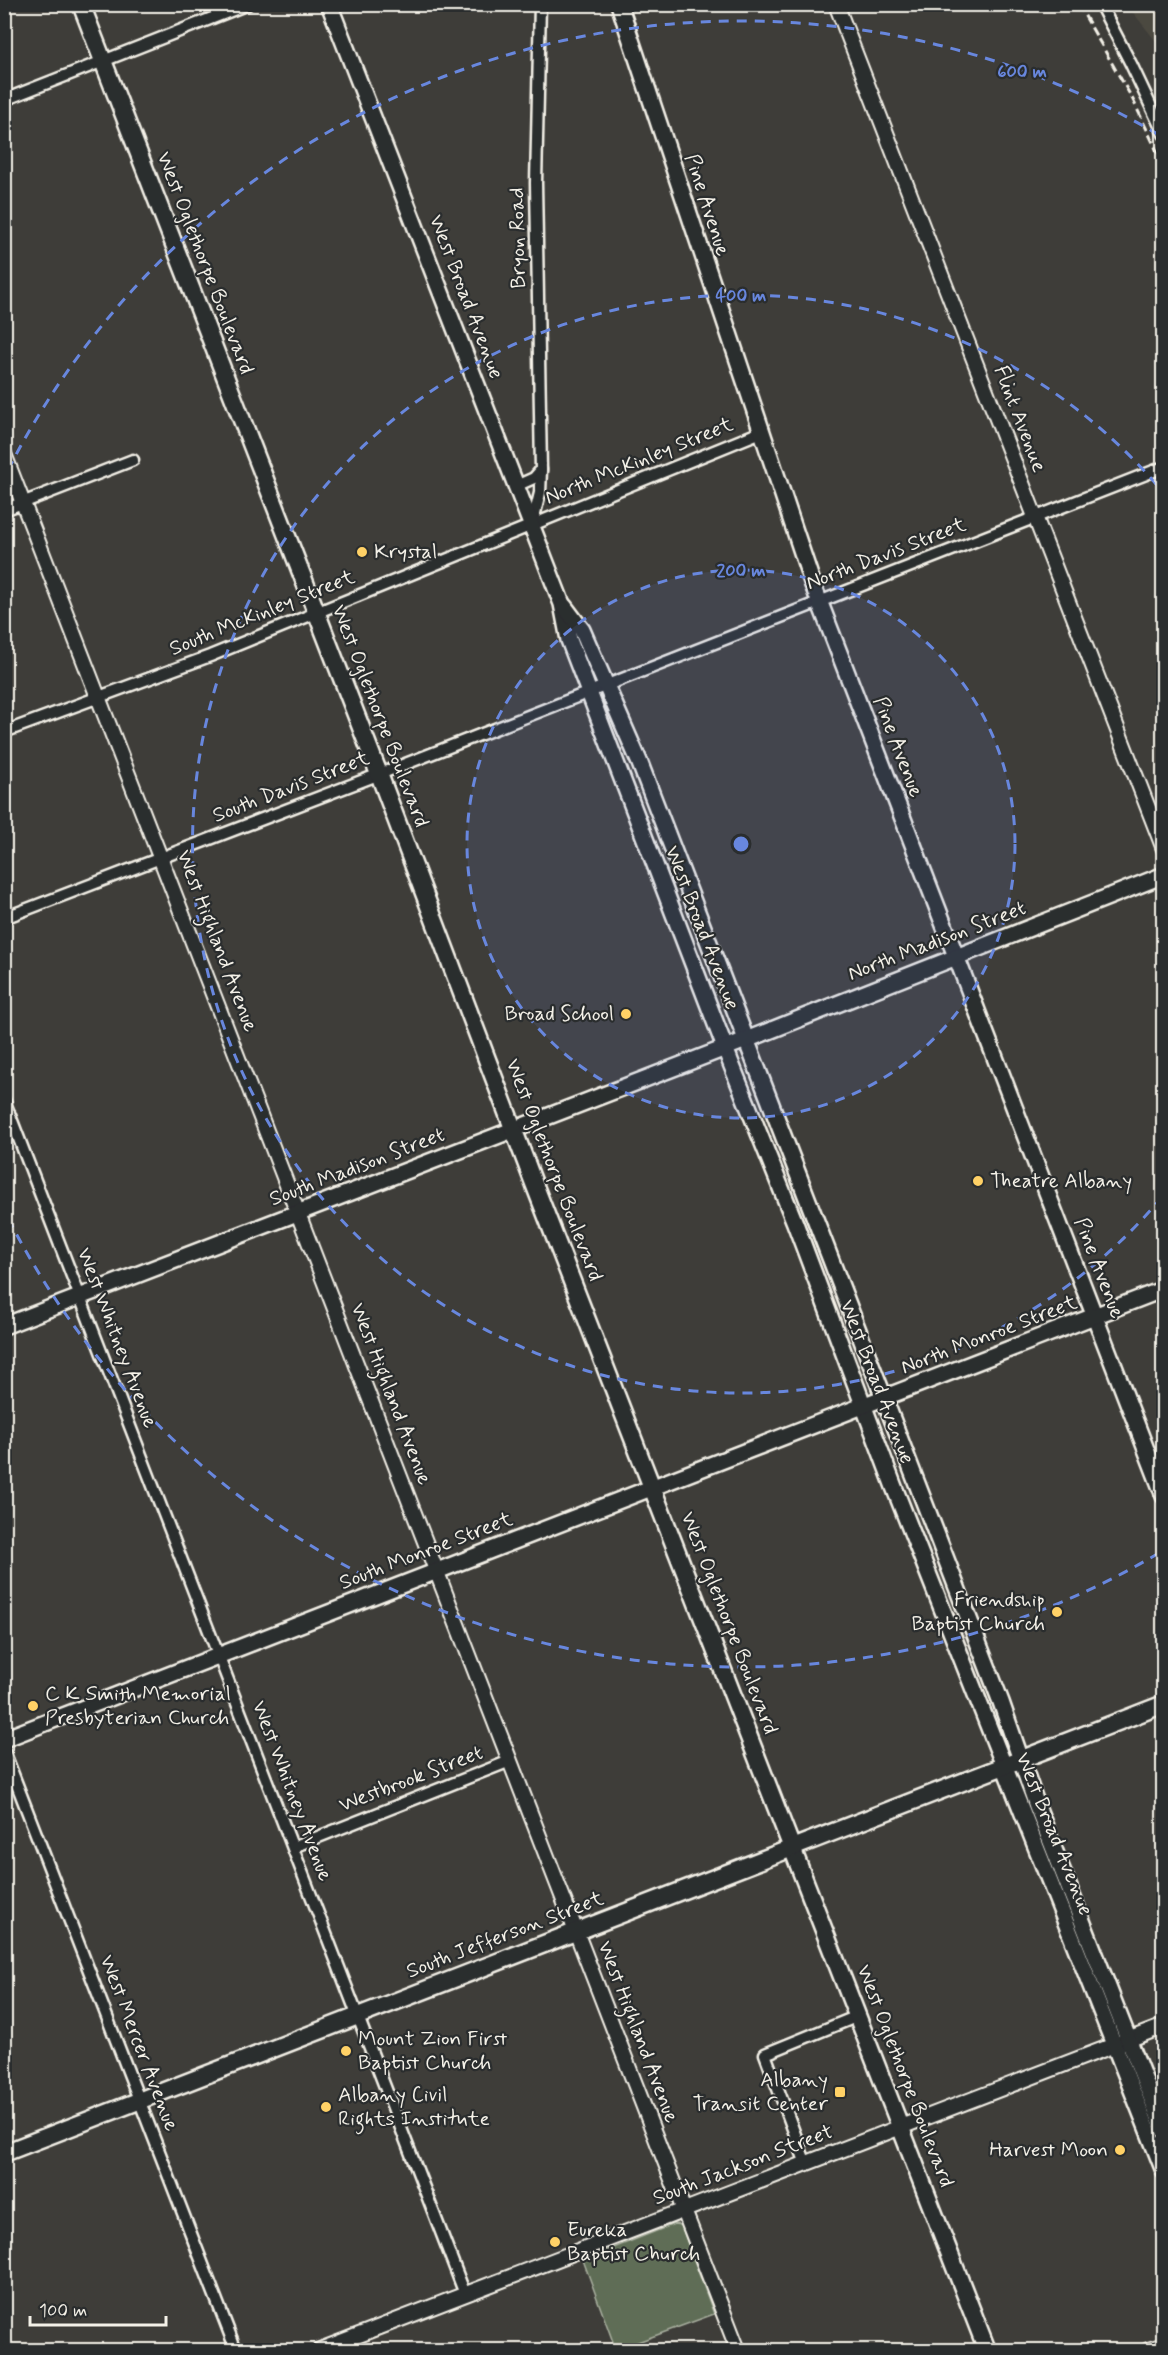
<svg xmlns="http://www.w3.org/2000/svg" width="1168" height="2355" font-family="Mynerve,sans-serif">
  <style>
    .built { fill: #4c4841 }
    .green { fill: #5e6d56; stroke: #a9af9f; stroke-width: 1.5 }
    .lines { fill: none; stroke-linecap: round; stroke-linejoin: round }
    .minor-casing { stroke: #f4f1e8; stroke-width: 15 }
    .tertiary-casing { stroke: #f4f1e8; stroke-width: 18 }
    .secondary-casing { stroke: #f4f1e8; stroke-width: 20 }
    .primary-casing { stroke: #f4f1e8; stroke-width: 21 }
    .minor { stroke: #2a2d2e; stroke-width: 10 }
    .tertiary { stroke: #2a2d2e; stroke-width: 14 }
    .secondary { stroke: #2a2d2e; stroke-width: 15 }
    .primary { stroke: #2a2d2e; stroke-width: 16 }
    .rail { stroke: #f4f1e8; stroke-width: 3; stroke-dasharray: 9 4.5; stroke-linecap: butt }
    .ring { fill: none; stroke: #6887de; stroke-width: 3; stroke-dasharray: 10 8 }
    .poi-dot { fill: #ffd166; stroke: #2a2d2e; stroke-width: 2 }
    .labels { text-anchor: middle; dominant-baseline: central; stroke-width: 4.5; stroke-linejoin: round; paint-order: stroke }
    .street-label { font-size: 21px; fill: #f4f1e8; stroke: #2a2d2e }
    .poi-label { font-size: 21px; fill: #f4f1e8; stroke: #2a2d2e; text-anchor: start }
    .centre { fill: #6887de; stroke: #2a2d2e; stroke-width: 3 }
    .ring-label { font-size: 18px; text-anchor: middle; font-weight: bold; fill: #6887de; stroke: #2a2d2e; stroke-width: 4.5; stroke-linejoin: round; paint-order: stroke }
  </style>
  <rect width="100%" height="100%" fill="#3e3d39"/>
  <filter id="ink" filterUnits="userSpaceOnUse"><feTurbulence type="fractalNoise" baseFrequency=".0167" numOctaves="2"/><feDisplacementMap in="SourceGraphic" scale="12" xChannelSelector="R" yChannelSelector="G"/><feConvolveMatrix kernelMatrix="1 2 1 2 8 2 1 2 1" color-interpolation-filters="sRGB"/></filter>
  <g filter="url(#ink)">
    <path class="built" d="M1127 5H1163V50Z"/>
    <path class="green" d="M674 2224 681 2225 714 2314 616 2350 583 2260Z"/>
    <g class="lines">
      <g class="minor-casing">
        <g id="minor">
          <path d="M1100 4 1131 64 1164 134"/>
          <path d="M4 100 248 4"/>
          <path d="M516 486 534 478 541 470"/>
          <path d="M4 510 133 460"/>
          <path d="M532 525 540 493 541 470 536 183 540 4"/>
          <path d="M4 732 210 656 761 432"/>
          <path d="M4 918 372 777 1164 467"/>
          <path d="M4 1100 465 2294"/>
          <path d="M4 1751 236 2350"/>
          <path d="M293 1847 510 1761"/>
          <path d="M806 2164 765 2054 858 2016"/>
        </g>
      </g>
      <g class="tertiary-casing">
        <g id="tertiary">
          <path d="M836 4 1164 849"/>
          <path d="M4 454 738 2350"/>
          <path d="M320 2350 1164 2026"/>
          <path d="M1148 2350 1164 2345"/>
        </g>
      </g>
      <g class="secondary-casing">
        <g id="secondary">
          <path d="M329 4 562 604 569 640 732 1066 795 1223 894 1487 1164 2171"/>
          <path d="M619 4 813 585 1164 1496"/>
          <path d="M564 606 582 630 639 761 1001 1702 1037 1806 1164 2130"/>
          <path d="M4 1326 746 1040 1164 875"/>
          <path d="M4 1739 1164 1289"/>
        </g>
      </g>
      <g class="primary-casing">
        <g id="primary">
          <path d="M81 4 379 774 533 1181 987 2350"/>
          <path d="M4 2153 1164 1704"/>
        </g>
      </g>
      <use href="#minor" class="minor"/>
      <use href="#tertiary" class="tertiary"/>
      <use href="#secondary" class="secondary"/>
      <use href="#primary" class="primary"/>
      <path class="rail" d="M1078 4 1133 100 1164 166"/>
    </g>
  </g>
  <circle cx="741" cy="844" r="274" fill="#6887de" fill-opacity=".12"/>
  <g class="ring">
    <circle cx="741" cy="844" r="274"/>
    <path d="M1162 1197A549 549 0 1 1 1162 491"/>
    <path d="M1159 1553A823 823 0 0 1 8 1218M8 470A823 823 0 0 1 1159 135"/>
  </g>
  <g class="poi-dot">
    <circle cx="362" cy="552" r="6"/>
    <circle cx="626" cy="1014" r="6"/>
    <circle cx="978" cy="1181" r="6"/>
    <circle cx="1057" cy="1612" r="6"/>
    <circle cx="33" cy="1706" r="6"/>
    <circle cx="346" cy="2051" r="6"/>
    <rect x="834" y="2086" width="12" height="12" rx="3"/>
    <circle cx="326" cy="2107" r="6"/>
    <circle cx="1120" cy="2150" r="6"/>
    <circle cx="555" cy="2242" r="6"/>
  </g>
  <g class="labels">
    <g class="street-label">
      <text transform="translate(707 205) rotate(72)">Pine Avenue</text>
      <text transform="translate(518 238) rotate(-91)">Bryon Road</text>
      <text transform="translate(205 263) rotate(69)">West Oglethorpe Boulevard</text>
      <text transform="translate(466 297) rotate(69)">West Broad Avenue</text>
      <text transform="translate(1020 419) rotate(69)">Flint Avenue</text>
      <text transform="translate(639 461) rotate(-22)">North McKinley Street</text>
      <text transform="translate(886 554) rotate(-21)">North Davis Street</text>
      <text transform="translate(262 613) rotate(-22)">South McKinley Street</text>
      <text transform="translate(380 716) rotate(69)">West Oglethorpe Boulevard</text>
      <text transform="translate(898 747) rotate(69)">Pine Avenue</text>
      <text transform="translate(291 787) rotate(-21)">South Davis Street</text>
      <text transform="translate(702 928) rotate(69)">West Broad Avenue</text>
      <text transform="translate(217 941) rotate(69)">West Highland Avenue</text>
      <text transform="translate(937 941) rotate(-21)">North Madison Street</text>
      <text transform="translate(357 1167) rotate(-21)">South Madison Street</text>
      <text transform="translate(554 1170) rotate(69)">West Oglethorpe Boulevard</text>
      <text transform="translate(1099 1268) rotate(69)">Pine Avenue</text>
      <text transform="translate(989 1335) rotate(-21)">North Monroe Street</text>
      <text transform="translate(117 1338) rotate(69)">West Whitney Avenue</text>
      <text transform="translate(877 1382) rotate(69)">West Broad Avenue</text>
      <text transform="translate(391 1394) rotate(69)">West Highland Avenue</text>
      <text transform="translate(426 1551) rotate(-21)">South Monroe Street</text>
      <text transform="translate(729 1623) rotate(69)">West Oglethorpe Boulevard</text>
      <text transform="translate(411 1779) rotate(-21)">Westbrook Street</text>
      <text transform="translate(292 1791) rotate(69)">West Whitney Avenue</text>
      <text transform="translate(1054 1834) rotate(68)">West Broad Avenue</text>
      <text transform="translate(505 1935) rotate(-21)">South Jefferson Street</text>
      <text transform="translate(638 2032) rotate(69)">West Highland Avenue</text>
      <text transform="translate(139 2043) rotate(69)">West Mercer Avenue</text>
      <text transform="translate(905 2076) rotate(69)">West Oglethorpe Boulevard</text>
      <text transform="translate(743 2165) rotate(-21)">South Jackson Street</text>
    </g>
    <g class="poi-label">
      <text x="374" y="552">Krystal</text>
      <text x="614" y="1014" text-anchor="end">Broad School</text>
      <text x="990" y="1181">Theatre Albany</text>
      <text x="1045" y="1600" text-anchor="end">Friendship<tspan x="1045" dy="24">Baptist Church</tspan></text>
      <text x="45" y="1694">C K Smith Memorial<tspan x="45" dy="24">Presbyterian Church</tspan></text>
      <text x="358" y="2039">Mount Zion First<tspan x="358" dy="24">Baptist Church</tspan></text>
      <text x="828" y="2080" text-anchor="end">Albany<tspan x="828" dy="24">Transit Center</tspan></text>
      <text x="338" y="2095">Albany Civil<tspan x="338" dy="24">Rights Institute</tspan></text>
      <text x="1108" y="2150" text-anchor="end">Harvest Moon</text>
      <text x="567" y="2230">Eureka<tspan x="567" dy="24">Baptist Church</tspan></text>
    </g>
  </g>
  <circle cx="741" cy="844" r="9" class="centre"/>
  <g class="ring-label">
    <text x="1022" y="77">600 m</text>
    <text x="741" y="301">400 m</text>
    <text x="741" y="576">200 m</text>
  </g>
  <rect width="1168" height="2355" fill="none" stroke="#2a2d2e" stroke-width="24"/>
  <rect x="12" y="12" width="1144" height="2331" fill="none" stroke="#f4f1e8" stroke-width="2" filter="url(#ink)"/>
  <path d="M30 2316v9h136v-9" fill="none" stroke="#f4f1e8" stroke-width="3"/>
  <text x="39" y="2316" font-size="18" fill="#f4f1e8" stroke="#2a2d2e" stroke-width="4.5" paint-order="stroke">100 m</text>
</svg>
